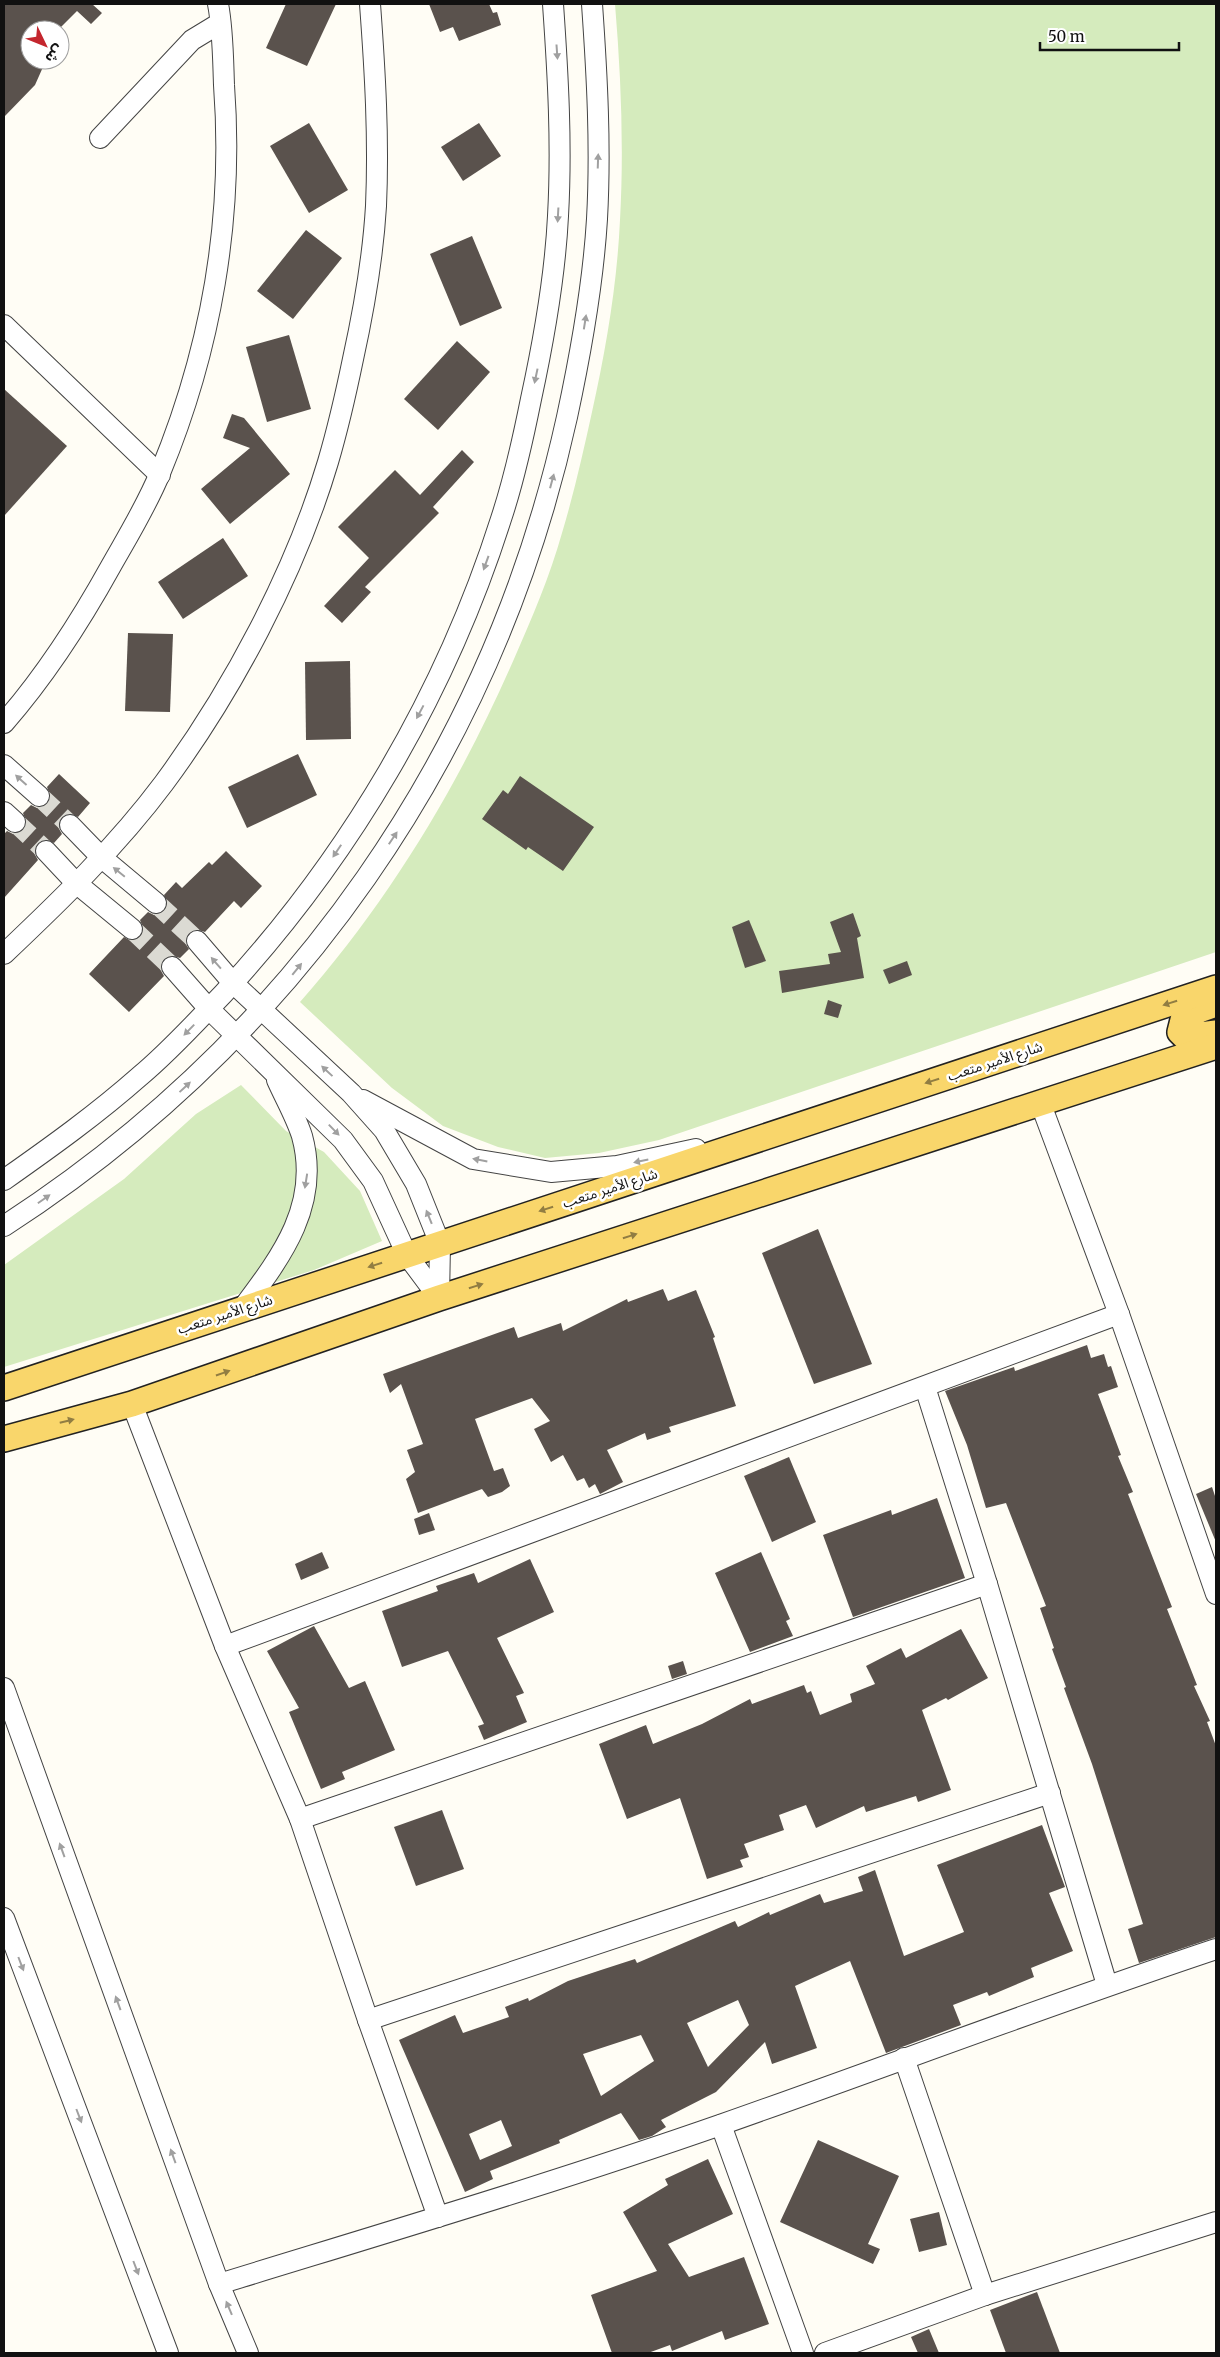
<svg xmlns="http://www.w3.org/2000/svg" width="1220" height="2357" font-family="Merriweather,'Noto Sans Arabic',serif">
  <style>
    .green { fill: #d5ebbd }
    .building { fill: #5a524d; fill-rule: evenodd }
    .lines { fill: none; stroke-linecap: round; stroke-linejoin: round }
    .minor-tunnel { stroke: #dbdad3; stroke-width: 20; stroke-dasharray: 20 10; stroke-linecap: butt }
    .minor-casing { stroke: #444; stroke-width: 22 }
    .major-casing { stroke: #222; stroke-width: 28 }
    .minor { stroke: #fff; stroke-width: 20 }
    .major { stroke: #f9d66b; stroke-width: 25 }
    .oneway { fill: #a0a0a0 }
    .oneway2 { fill: #917d42 }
    .labels { text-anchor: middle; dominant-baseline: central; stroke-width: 5; stroke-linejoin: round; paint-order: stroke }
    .street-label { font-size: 14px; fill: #111; stroke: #fff }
  </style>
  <rect width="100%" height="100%" fill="#fffdf5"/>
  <g class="green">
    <path d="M615 4H1216V952L659 1140 599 1153 545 1158 498 1147 443 1126 392 1088 300 1002C390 900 460 783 514 659 532 618 550 576 562 533 574 493 583 453 592 412 606 349 617 285 620 220 624 148 621 76 615 4Z"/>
    <path d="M241 1085 286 1131 324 1152 360 1191 382 1241 314 1270 4 1367V1265L124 1179 196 1114Z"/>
  </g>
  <g class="building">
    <path d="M4 4H92L102 13 91 24 77 11 58 30H30V60H36L43 67 35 85 4 117Z"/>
    <path d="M286 4H336L307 66 266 48Z"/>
    <path d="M429 4H489L493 13 497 12 501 25 459 41 453 27 440 32Z"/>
    <path d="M309 123 348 190 309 213 270 146Z"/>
    <path d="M479 123 501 156 463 181 441 147Z"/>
    <path d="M306 230 342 258 293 319 257 291Z"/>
    <path d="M472 236 502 308 460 326 430 254Z"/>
    <path d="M289 335 311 409 267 422 246 347Z"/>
    <path d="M457 341 490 372 438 430 404 399Z"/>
    <path d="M4 389 67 446 4 516Z"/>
    <path d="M232 414 244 418 290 474 230 524 201 489 250 448 223 438Z"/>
    <path d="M462 450 474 462 433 507 439 513 365 587 371 592 342 623 324 606 369 558 338 527 395 470 420 495Z"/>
    <path d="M223 538 248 576 183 619 158 582Z"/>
    <path d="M128 633 173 634 170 712 125 711Z"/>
    <path d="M350 661 351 739 306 740 305 662Z"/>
    <path d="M298 754 317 795 247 828 228 787Z"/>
    <path d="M59 774 90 803 78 817 68 813 61 817 58 827 62 834 54 843 44 839 38 843 34 853 38 860 4 898V834L7 831 13 834 23 830 27 824 23 813 31 805 37 808 48 804 51 798 47 787Z"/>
    <path d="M520 776 594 827 563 871 528 847 526 850 482 819 503 790 508 794Z"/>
    <path d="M226 851 262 886 241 908 234 901 205 932 195 929 189 932 185 943 189 949 180 958 170 955 164 958 160 969 164 976 129 1012 89 974 124 937 131 941 141 937 144 930 140 920 148 912 154 915 165 911 168 905 164 895 176 882 182 888 209 862 212 865Z"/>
    <path d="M853 913 861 936 857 938 864 978 782 993 779 971 830 964 828 954 841 952 830 922Z"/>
    <path d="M749 920 766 961 745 968 732 927Z"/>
    <path d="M907 961 912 975 889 984 883 970Z"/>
    <path d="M828 1000 842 1005 838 1018 824 1014Z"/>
    <path d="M818 1229 872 1364 814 1384 762 1253Z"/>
    <path d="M663 1289 668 1301 696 1290 715 1337 713 1338 736 1406 669 1427 671 1432 647 1440 645 1433 607 1450 623 1482 600 1494 595 1484 589 1488 584 1478 577 1481 563 1455 551 1462 534 1429 550 1421 532 1398 475 1419 494 1471 503 1468 510 1486 502 1492 488 1497 482 1489 418 1513 406 1479 415 1472 407 1450 423 1444 401 1384 390 1393 383 1374 514 1327 518 1338 561 1323 563 1331 627 1299 628 1302Z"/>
    <path d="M1087 1345 1091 1358 1104 1354 1108 1367 1111 1366 1118 1387 1098 1394 1121 1455 1118 1456 1133 1492 1128 1494 1172 1607 1167 1609 1197 1685 1194 1686 1210 1721 1207 1722 1216 1746V1937L1139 1963 1128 1929 1143 1924 1092 1764 1064 1688 1066 1687 1052 1649 1054 1648 1040 1608 1046 1606 1006 1503 986 1508 967 1445 945 1391 1014 1367 1015 1371Z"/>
    <path d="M789 1457 816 1522 772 1542 744 1476Z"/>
    <path d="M1212 1487 1216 1499V1542L1196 1494Z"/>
    <path d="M937 1498 965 1578 853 1617 823 1535 891 1510 892 1515Z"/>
    <path d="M429 1513 435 1530 419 1535 414 1519Z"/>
    <path d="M322 1552 329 1568 301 1580 295 1564Z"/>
    <path d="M761 1552 790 1619 786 1621 793 1636 750 1652 715 1573Z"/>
    <path d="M530 1559 554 1612 497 1638 524 1693 516 1696 527 1722 484 1740 478 1726 484 1724 448 1651 402 1667 382 1611 438 1591 436 1586 474 1573 478 1583Z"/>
    <path d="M314 1626 349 1688 365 1681 395 1750 342 1772 345 1779 321 1789 289 1712 299 1708 267 1651Z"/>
    <path d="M961 1629 988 1678 948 1700 946 1698 922 1710 951 1790 918 1802 916 1796 866 1812 864 1806 816 1828 806 1805 779 1815 784 1830 744 1844 749 1857 740 1860 743 1867 707 1879 680 1798 627 1819 599 1744 646 1725 653 1744 702 1724 750 1699 752 1704 804 1685 807 1693 811 1691 820 1715 852 1702 850 1694 875 1684 866 1666 901 1648 906 1658Z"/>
    <path d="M683 1661 687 1674 672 1679 668 1666Z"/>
    <path d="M442 1810 464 1869 416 1886 394 1827Z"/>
    <path d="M1042 1825 1065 1887 1049 1893 1073 1951 1031 1968 1034 1977 989 1996 987 1992 953 2005 961 2025 886 2053 850 1961 795 1986 817 2048 772 2064 765 2042 716 2092 661 2120 666 2127 652 2136 639 2140 621 2113 559 2140 560 2143 490 2171 493 2179 465 2192 399 2040 455 2015 463 2033 509 2017 505 2007 528 1998 529 2001 568 1981 601 1970 635 1959 637 1963 735 1921 738 1927 769 1912 770 1915 820 1894 824 1903 863 1891 858 1877 875 1870 904 1956 964 1932 937 1865ZM738 2000 749 2025 708 2067 687 2023ZM641 2035 654 2061 601 2096 583 2054ZM501 2120 512 2146 480 2160 469 2134Z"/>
    <path d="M818 2140 899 2176 868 2244 880 2249 873 2264 780 2222Z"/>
    <path d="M708 2159 733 2214 668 2244 689 2277 744 2257 769 2324 725 2340 722 2331 672 2351 670 2345 648 2353H612L591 2295 657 2271 623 2212 668 2185 665 2179Z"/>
    <path d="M939 2212 947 2245 919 2252 910 2219Z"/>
    <path d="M1037 2292 1060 2353H1006L990 2310Z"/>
    <path d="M929 2329 939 2353H918L911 2337Z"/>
  </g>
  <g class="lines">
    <g class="minor-tunnel">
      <path d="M39 796 70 825"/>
      <path d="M15 822 46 851"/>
      <path d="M156 903 197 941"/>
      <path d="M132 929 172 967"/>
    </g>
    <g class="minor-casing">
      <g id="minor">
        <path d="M100 138 192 40 220 23"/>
        <path d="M4 325 160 475"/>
        <path d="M4 723C46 675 80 622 111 566 128 536 147 505 160 473 211 350 234 218 224 85 223 58 223 30 218 4"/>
        <path d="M4 765 39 796"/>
        <path d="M4 812 15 822"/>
        <path d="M70 825 101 857 156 903"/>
        <path d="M46 851 76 883 132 929"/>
        <path d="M197 941 233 983 351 1093 384 1130 416 1184 440 1244 439 1298"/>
        <path d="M4 954C60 901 117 846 164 783 232 691 295 573 328 462 338 428 346 393 353 359 364 309 373 257 376 206 379 138 375 71 370 4"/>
        <path d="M172 967 209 1009 343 1140 373 1181 407 1255 439 1298"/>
        <path d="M363 1100 473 1159 551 1172 617 1166 696 1149"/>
        <path d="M1040 1102 1119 1314 1216 1594"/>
        <path d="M4 1180C51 1147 97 1114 140 1076 170 1051 196 1022 223 994 349 858 445 695 501 519 514 480 523 439 531 399 544 339 555 278 558 216 562 145 558 75 553 4"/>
        <path d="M4 1226C293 1039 493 754 567 417 581 352 593 286 597 219 601 147 597 75 592 4"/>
        <path d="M242 1309C281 1257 321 1205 302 1136 296 1117 285 1098 277 1080"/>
        <path d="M925 1387 987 1584 1107 1985"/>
        <path d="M132 1404 225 1646 300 1819 368 2020 438 2217"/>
        <path d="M225 1646 1119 1314"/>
        <path d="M4 1688 219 2284 248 2353"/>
        <path d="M300 1819 987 1584"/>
        <path d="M4 1918 168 2353"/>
        <path d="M368 2020 1050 1793"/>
        <path d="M904 2058 985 2295"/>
        <path d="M721 2125 803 2353"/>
        <path d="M219 2284C388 2232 557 2182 723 2124 888 2066 1051 2004 1216 1949"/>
        <path d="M825 2353 985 2295 1216 2222"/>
      </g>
    </g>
    <g class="major-casing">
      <g id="major">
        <path d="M1216 1004 1199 1010 1183 1020 1180 1032 1185 1037 1216 1033"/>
        <path d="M4 1388 1216 988"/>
        <path d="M4 1439 132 1404 439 1298 1216 1046"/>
      </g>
    </g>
    <use href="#minor" class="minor"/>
    <use href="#major" class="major"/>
  </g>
  <defs><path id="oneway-solid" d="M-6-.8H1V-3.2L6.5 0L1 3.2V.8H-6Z" transform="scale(1.25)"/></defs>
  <g class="oneway">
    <use href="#oneway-solid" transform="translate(557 52) rotate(86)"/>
    <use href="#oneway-solid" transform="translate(598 161) rotate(-88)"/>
    <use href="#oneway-solid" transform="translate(558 215) rotate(93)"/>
    <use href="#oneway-solid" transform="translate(585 322) rotate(-81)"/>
    <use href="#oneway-solid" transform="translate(536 376) rotate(102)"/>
    <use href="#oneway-solid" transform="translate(552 481) rotate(-75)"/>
    <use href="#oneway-solid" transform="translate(486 563) rotate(110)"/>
    <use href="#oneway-solid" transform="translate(420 712) rotate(118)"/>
    <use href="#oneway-solid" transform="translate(21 780) rotate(-138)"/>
    <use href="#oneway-solid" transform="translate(393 838) rotate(-56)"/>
    <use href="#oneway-solid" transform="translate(337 851) rotate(124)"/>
    <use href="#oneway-solid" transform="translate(119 872) rotate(-141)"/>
    <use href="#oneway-solid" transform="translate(216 963) rotate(-131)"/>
    <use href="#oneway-solid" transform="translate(297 969) rotate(-51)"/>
    <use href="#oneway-solid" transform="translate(189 1030) rotate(134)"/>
    <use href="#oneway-solid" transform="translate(327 1071) rotate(-137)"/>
    <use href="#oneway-solid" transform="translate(185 1087) rotate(-43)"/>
    <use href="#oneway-solid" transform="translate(334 1130) rotate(46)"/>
    <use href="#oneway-solid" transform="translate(480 1160) rotate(-169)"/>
    <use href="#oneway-solid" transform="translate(641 1161) rotate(168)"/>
    <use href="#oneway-solid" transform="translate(306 1181) rotate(99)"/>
    <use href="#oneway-solid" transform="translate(44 1199) rotate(-35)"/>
    <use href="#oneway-solid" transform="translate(429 1217) rotate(-112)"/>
    <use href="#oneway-solid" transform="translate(62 1850) rotate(-110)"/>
    <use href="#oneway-solid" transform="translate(21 1964) rotate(69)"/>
    <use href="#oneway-solid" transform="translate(118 2003) rotate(-110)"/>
    <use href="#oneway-solid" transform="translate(79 2116) rotate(69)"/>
    <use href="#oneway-solid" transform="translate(173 2156) rotate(-110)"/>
    <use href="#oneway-solid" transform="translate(136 2268) rotate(69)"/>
    <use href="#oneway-solid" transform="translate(229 2308) rotate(-113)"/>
  </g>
  <g class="oneway2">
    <use href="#oneway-solid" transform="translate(1170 1003) rotate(162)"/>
    <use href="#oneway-solid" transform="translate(932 1081) rotate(162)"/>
    <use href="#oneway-solid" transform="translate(546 1209) rotate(162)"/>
    <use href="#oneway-solid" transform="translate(630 1236) rotate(-18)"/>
    <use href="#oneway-solid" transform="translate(375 1265) rotate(162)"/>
    <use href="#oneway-solid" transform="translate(476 1286) rotate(-18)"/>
    <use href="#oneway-solid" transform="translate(223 1373) rotate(-19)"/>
    <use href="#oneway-solid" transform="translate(67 1421) rotate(-14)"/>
  </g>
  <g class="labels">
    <g class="street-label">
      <text transform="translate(995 1061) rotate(-18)">شارع الأمير متعب</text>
      <text transform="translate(610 1188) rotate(-18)">شارع الأمير متعب</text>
      <text transform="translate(225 1314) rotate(-18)">شارع الأمير متعب</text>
    </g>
  </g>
  <rect width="1220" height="2357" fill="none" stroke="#111111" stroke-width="10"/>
  <g transform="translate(45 45) rotate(133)"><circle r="24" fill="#ffffff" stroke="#a0a0a0"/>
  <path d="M0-4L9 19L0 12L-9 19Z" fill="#c4262e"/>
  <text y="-8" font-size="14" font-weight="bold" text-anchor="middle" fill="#111111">ش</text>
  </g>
  <path d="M1040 42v8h139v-8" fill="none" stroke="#111111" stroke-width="2.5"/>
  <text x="1048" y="42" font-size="15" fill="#111111" stroke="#ffffff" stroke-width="4" paint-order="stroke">50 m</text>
</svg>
